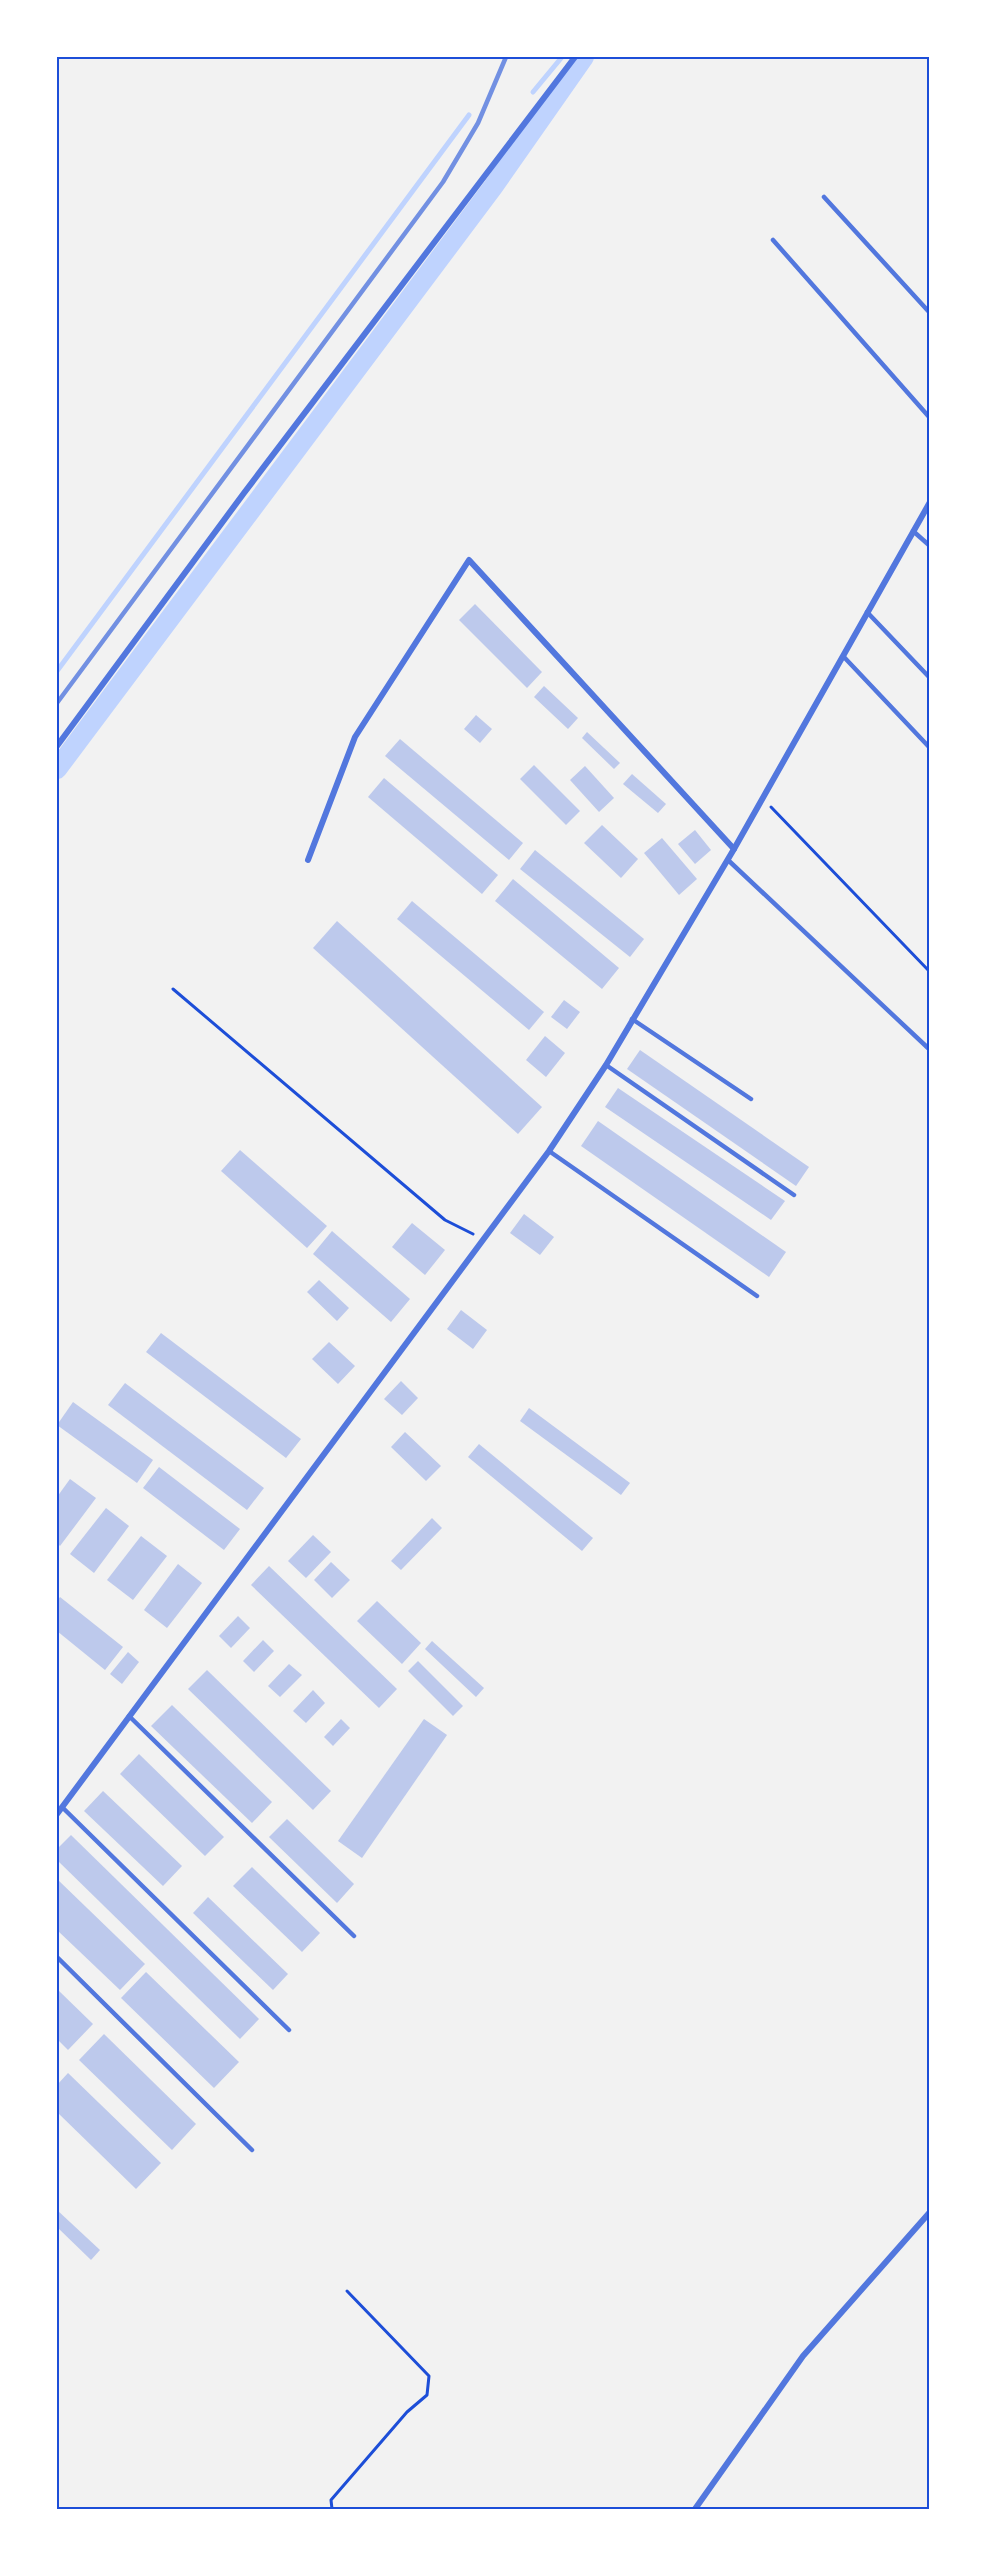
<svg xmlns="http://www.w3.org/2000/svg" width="987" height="2566" font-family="Overpass,sans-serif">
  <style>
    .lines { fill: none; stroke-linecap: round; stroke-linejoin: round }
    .stream { stroke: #bfd3fe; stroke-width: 5 }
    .canal { stroke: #bfd3fe; stroke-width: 20 }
    .building { fill: #bdc9ec }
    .path { stroke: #1d4ed8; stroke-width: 3 }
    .service { stroke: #5277de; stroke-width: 4.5 }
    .minor { stroke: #5277de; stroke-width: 6 }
    .rail { stroke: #7290e2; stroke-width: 4.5 }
    .neatline { fill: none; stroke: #1d4ed8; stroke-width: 2 }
  </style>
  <rect width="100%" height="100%" fill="#f2f2f2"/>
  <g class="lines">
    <g class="stream">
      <path d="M533 92 562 57"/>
      <path d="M57 671 469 115"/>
    </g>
    <path class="canal" d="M57 769 493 187 584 57"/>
  </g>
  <g class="building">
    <path d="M475 604 542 672 527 688 459 620Z"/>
    <path d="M544 686 578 718 568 729 534 697Z"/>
    <path d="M476 715 492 729 480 743 464 729Z"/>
    <path d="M587 732 620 763 614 769 582 738Z"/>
    <path d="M400 739 523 843 509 860 385 756Z"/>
    <path d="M534 765 580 811 566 825 520 779Z"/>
    <path d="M585 766 614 798 599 812 570 780Z"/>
    <path d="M632 774 666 804 658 813 623 784Z"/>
    <path d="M384 778 498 875 482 894 368 797Z"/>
    <path d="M602 825 638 859 621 878 584 843Z"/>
    <path d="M695 830 711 850 695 864 678 844Z"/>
    <path d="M662 838 697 879 679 895 644 853Z"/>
    <path d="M535 850 644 939 630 957 520 869Z"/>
    <path d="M513 879 619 968 602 989 495 901Z"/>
    <path d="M412 901 544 1012 529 1030 397 919Z"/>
    <path d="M337 921 542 1107 518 1134 313 948Z"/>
    <path d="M564 1000 580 1012 567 1029 551 1017Z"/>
    <path d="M545 1036 565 1053 546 1077 526 1060Z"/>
    <path d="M640 1050 809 1167 796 1186 627 1069Z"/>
    <path d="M618 1088 785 1201 771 1220 605 1107Z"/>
    <path d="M598 1121 786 1252 769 1277 581 1146Z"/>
    <path d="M240 1150 327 1226 307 1248 221 1171Z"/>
    <path d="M524 1214 554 1237 540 1255 510 1233Z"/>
    <path d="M412 1223 445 1250 425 1275 392 1247Z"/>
    <path d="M332 1231 410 1299 391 1322 313 1254Z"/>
    <path d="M319 1280 349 1308 337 1321 307 1292Z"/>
    <path d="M461 1310 487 1330 473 1349 447 1329Z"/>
    <path d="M161 1333 301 1439 286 1458 146 1352Z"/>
    <path d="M329 1342 355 1366 338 1384 312 1359Z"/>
    <path d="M401 1381 418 1398 402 1415 384 1399Z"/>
    <path d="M125 1383 264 1488 247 1510 108 1405Z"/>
    <path d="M73 1402 153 1460 137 1483 57 1425Z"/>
    <path d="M529 1408 630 1483 621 1495 520 1421Z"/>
    <path d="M405 1432 441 1466 426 1481 391 1447Z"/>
    <path d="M479 1444 593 1538 582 1551 468 1457Z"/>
    <path d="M159 1467 240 1529 224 1550 143 1488Z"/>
    <path d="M70 1479 96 1498 60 1546 57 1543V1497Z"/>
    <path d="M106 1508 129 1526 94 1573 70 1554Z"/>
    <path d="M432 1518 442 1528 401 1570 391 1561Z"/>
    <path d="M313 1535 331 1552 306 1578 288 1561Z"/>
    <path d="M141 1536 167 1556 133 1600 107 1580Z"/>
    <path d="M331 1562 350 1580 332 1598 314 1580Z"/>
    <path d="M178 1564 202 1583 167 1628 144 1610Z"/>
    <path d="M269 1566 397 1689 379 1708 251 1585Z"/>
    <path d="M60 1597 123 1647 105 1670 57 1631V1601Z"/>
    <path d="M377 1601 421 1643 402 1664 357 1621Z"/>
    <path d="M238 1616 250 1628 231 1648 219 1636Z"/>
    <path d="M263 1640 274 1651 254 1672 243 1661Z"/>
    <path d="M432 1641 484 1688 476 1697 425 1649Z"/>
    <path d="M128 1652 139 1662 122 1684 110 1674Z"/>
    <path d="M418 1661 463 1706 453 1716 408 1671Z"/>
    <path d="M289 1664 302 1675 280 1697 268 1686Z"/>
    <path d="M207 1670 331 1791 313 1810 188 1689Z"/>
    <path d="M313 1690 325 1703 306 1723 293 1711Z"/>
    <path d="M172 1705 272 1802 252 1823 151 1726Z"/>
    <path d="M341 1719 350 1728 333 1746 324 1737Z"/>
    <path d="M424 1719 447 1735 362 1858 338 1841Z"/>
    <path d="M139 1754 224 1837 205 1856 120 1774Z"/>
    <path d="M103 1791 182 1866 163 1886 84 1811Z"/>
    <path d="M287 1819 354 1884 337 1903 269 1837Z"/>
    <path d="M71 1835 259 2019 240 2039 57 1860V1849Z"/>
    <path d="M252 1867 320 1933 302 1952 233 1886Z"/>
    <path d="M57 1879 145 1964 120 1990 57 1930Z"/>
    <path d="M208 1897 288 1974 273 1990 193 1913Z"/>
    <path d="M146 1972 239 2062 214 2088 121 1998Z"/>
    <path d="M57 1989 93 2024 68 2050 57 2039Z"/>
    <path d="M104 2034 196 2124 172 2150 79 2060Z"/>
    <path d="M68 2073 161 2163 136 2189 57 2112V2085Z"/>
    <path d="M57 2210 100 2250 91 2260 57 2227Z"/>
  </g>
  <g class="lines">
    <g class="path">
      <path d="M771 807 930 972"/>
      <path d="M173 989 445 1220 473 1234"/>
      <path d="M332 2509 331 2500 407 2412 427 2395 429 2376 347 2291"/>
    </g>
    <g class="service">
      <path d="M824 197 930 313"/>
      <path d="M773 240 930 418"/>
      <path d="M913 531 930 546"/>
      <path d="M867 612 930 678"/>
      <path d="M843 656 930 748"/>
      <path d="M728 860 928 1048"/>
      <path d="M632 1019 751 1099"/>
      <path d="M606 1065 794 1195"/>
      <path d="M549 1151 757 1296"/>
      <path d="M129 1716 354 1936"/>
      <path d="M62 1807 289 2030"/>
      <path d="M57 1957 252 2150"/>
    </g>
    <g class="minor">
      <path d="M57 746 244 493 575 57"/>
      <path d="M308 860 355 737 469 560 734 849"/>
      <path d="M57 1814 549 1151 606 1065 734 849 930 502"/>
      <path d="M695 2509 803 2356 930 2212"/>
    </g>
    <path class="rail" d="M57 703 443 182 478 123 506 57"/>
  </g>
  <rect width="987" height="2566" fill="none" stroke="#ffffff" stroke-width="117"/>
  <rect x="58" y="58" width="870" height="2450" class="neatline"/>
</svg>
